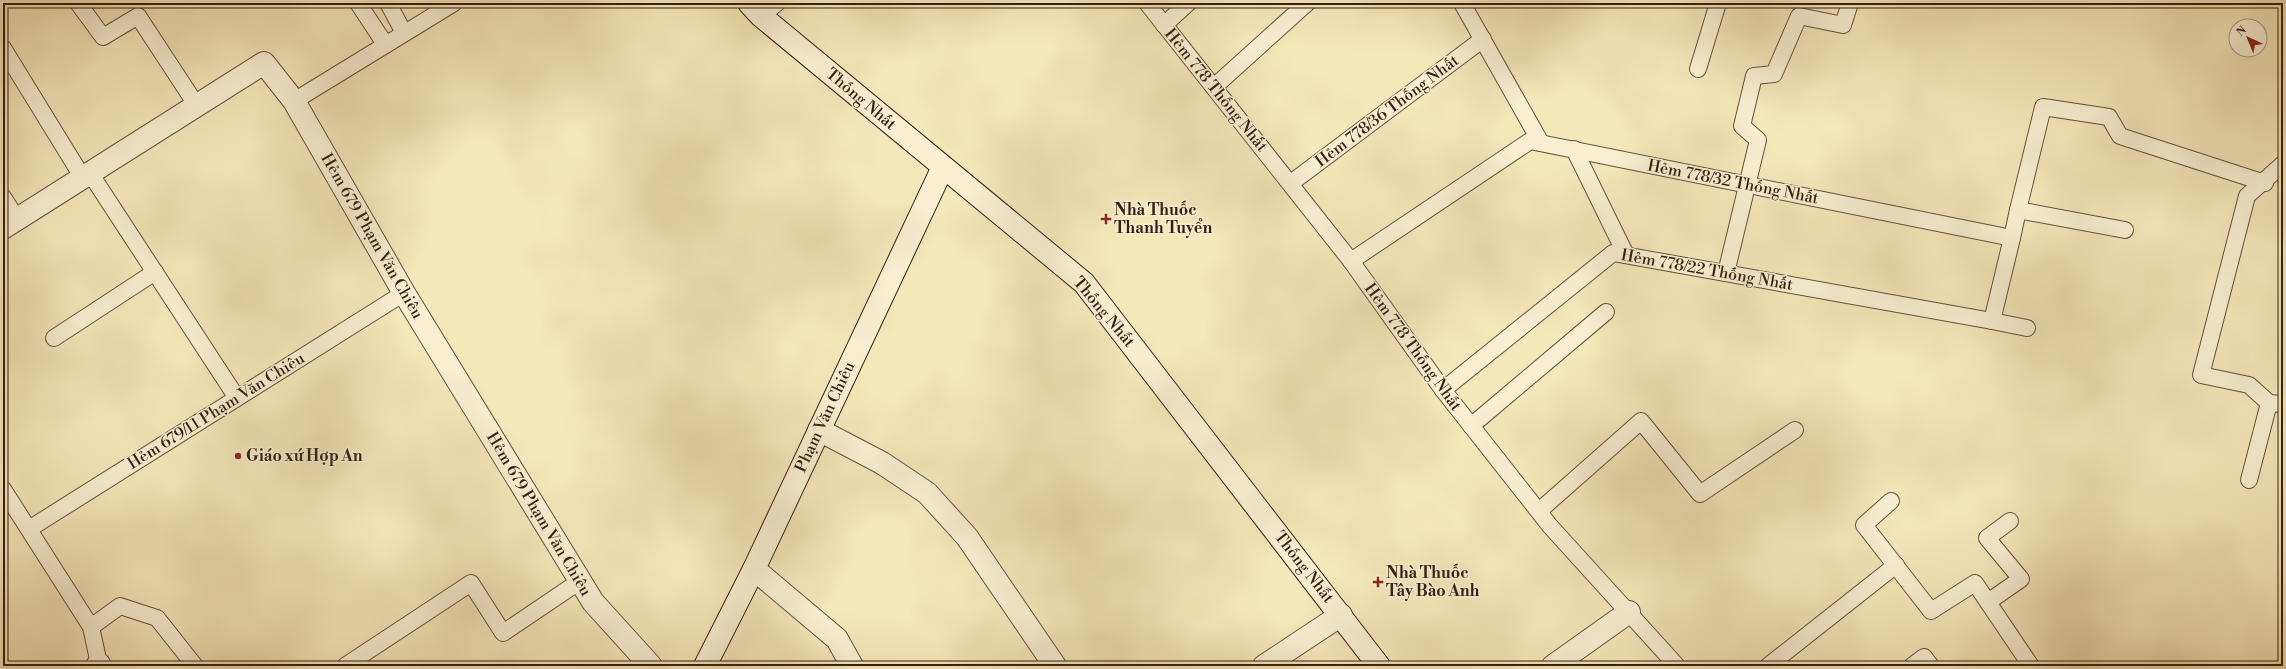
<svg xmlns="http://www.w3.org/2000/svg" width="2286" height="669" font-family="'Libre Bodoni',serif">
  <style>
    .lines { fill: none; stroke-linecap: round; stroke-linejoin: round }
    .lane-casing { stroke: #65503a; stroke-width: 18 }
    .street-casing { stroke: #65503a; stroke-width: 24 }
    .secondary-casing { stroke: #351e10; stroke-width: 24 }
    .lane { stroke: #f8efd2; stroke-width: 16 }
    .street { stroke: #f8efd2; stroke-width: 22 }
    .secondary { stroke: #f8efd2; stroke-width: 22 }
    .poi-dot { fill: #8f2418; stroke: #f8efd2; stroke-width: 1.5 }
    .labels { text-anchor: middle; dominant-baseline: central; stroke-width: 3; stroke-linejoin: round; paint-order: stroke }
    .street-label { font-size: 16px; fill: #351e10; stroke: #f8efd2 }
    .poi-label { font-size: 16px; font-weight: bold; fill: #351e10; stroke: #f8efd2; text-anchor: start }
  </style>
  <rect width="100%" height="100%" fill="#f4e7ba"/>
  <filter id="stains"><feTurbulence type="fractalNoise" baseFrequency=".005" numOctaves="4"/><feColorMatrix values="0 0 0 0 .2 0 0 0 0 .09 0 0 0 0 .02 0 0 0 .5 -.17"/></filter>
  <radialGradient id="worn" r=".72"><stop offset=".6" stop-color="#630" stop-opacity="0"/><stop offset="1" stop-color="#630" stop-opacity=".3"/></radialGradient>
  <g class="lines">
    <g class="lane-casing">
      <g id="lane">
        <path d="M78 3 103 37 138 16 197 106"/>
        <path d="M358 3 385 44"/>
        <path d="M388 3 404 33"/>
        <path d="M1147 3 1351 261 1443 390 1550 526 1677 666"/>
        <path d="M1462 3 1541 143"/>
        <path d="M761 16 777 3"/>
        <path d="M1164 25 1188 3"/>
        <path d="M3 48 83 178"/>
        <path d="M1698 69 1718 3"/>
        <path d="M1214 87 1307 3"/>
        <path d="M294 101 454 3"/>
        <path d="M1574 149 1626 255"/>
        <path d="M2283 164 2247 196 2201 375 2249 385 2269 403 2283 404"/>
        <path d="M90 173 237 398"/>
        <path d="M1291 183 1483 39"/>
        <path d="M3 197 17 219"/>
        <path d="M2018 210 2043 107 2109 117 2120 136 2265 183"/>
        <path d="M1351 261 1530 141 2012 238 2018 210 2125 230"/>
        <path d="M1726 273 1758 140 1742 126 1754 76 1774 74 1799 16 1843 25 1850 3"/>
        <path d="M1992 321 2027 328"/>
        <path d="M54 338 155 272"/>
        <path d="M1443 390 1613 253 1992 321 2012 238"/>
        <path d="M1471 426 1606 312"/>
        <path d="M2249 480 2269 403"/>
        <path d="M3 489 91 627 99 664 103 666"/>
        <path d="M1891 501 1864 525 1931 611 1975 583 2031 666"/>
        <path d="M1539 511 1641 421 1700 494 1795 430"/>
        <path d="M29 529 404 293"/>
        <path d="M1988 602 2021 579 1987 538 2010 521"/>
        <path d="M91 627 120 606 157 618 195 666"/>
        <path d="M345 666 471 583 503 633 580 581"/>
        <path d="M1768 666 1896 565"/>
        <path d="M1912 666 1924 657 1931 666"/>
      </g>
    </g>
    <g class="street-casing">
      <g id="street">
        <path d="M3 228 264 63 294 101 404 293 593 602 651 666"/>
        <path d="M819 430 882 463 927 493 967 537 1055 666"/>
        <path d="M754 569 837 639 852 666"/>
        <path d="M97 666 99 664"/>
        <path d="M1264 666 1341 615"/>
        <path d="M1553 666 1629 612"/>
      </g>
    </g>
    <g class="secondary-casing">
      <g id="secondary">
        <path d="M749 3 761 16 1084 283 1379 666"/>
        <path d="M705 666 754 569 943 167"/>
      </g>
    </g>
    <use href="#lane" class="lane"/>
    <use href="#street" class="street"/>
    <use href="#secondary" class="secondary"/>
  </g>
  <g class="poi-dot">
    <path d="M1104 213h4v4h4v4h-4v4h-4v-4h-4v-4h4z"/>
    <circle cx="238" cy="456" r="4"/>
    <path d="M1376 576h4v4h4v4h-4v4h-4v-4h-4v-4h4z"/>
  </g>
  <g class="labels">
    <g class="street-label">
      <text transform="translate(1216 90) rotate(51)">Hẻm 778 Thống Nhất</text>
      <text transform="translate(861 99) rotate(40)">Thống Nhất</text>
      <text transform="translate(1387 111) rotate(-37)">Hẻm 778/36 Thống Nhất</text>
      <text transform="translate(1733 182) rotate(11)">Hẻm 778/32 Thống Nhất</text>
      <text transform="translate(372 236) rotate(60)">Hẻm 679 Phạm Văn Chiêu</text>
      <text transform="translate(1707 270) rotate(10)">Hẻm 778/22 Thống Nhất</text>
      <text transform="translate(1104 312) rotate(50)">Thống Nhất</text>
      <text transform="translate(1413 347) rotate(54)">Hẻm 778 Thống Nhất</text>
      <text transform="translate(216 411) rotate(-32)">Hẻm 679/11 Phạm Văn Chiêu</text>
      <text transform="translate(825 417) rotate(-65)">Phạm Văn Chiêu</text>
      <text transform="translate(539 514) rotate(59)">Hẻm 679 Phạm Văn Chiêu</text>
      <text transform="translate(1304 567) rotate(52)">Thống Nhất</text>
    </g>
    <g class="poi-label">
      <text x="1114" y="210">Nhà Thuốc<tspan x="1114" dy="18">Thanh Tuyển</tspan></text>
      <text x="246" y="456">Giáo xứ Hợp An</text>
      <text x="1386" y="573">Nhà Thuốc<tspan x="1386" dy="18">Tây Bào Anh</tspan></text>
    </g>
  </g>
  <rect width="2286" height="669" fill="none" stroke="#f4e7ba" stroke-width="16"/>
  <rect x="4" y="4" width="2278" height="661" fill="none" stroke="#351e10" stroke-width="2"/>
  <rect x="8" y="8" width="2270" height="653" fill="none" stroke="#351e10"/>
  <g transform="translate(2248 38) rotate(316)"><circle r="19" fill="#f8efd2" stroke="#aa9b84"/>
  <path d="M0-3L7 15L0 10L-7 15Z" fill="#8f2418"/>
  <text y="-6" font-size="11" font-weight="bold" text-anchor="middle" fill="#351e10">N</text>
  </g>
  <rect width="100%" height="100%" filter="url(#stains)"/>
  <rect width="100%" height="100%" fill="url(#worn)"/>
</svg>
